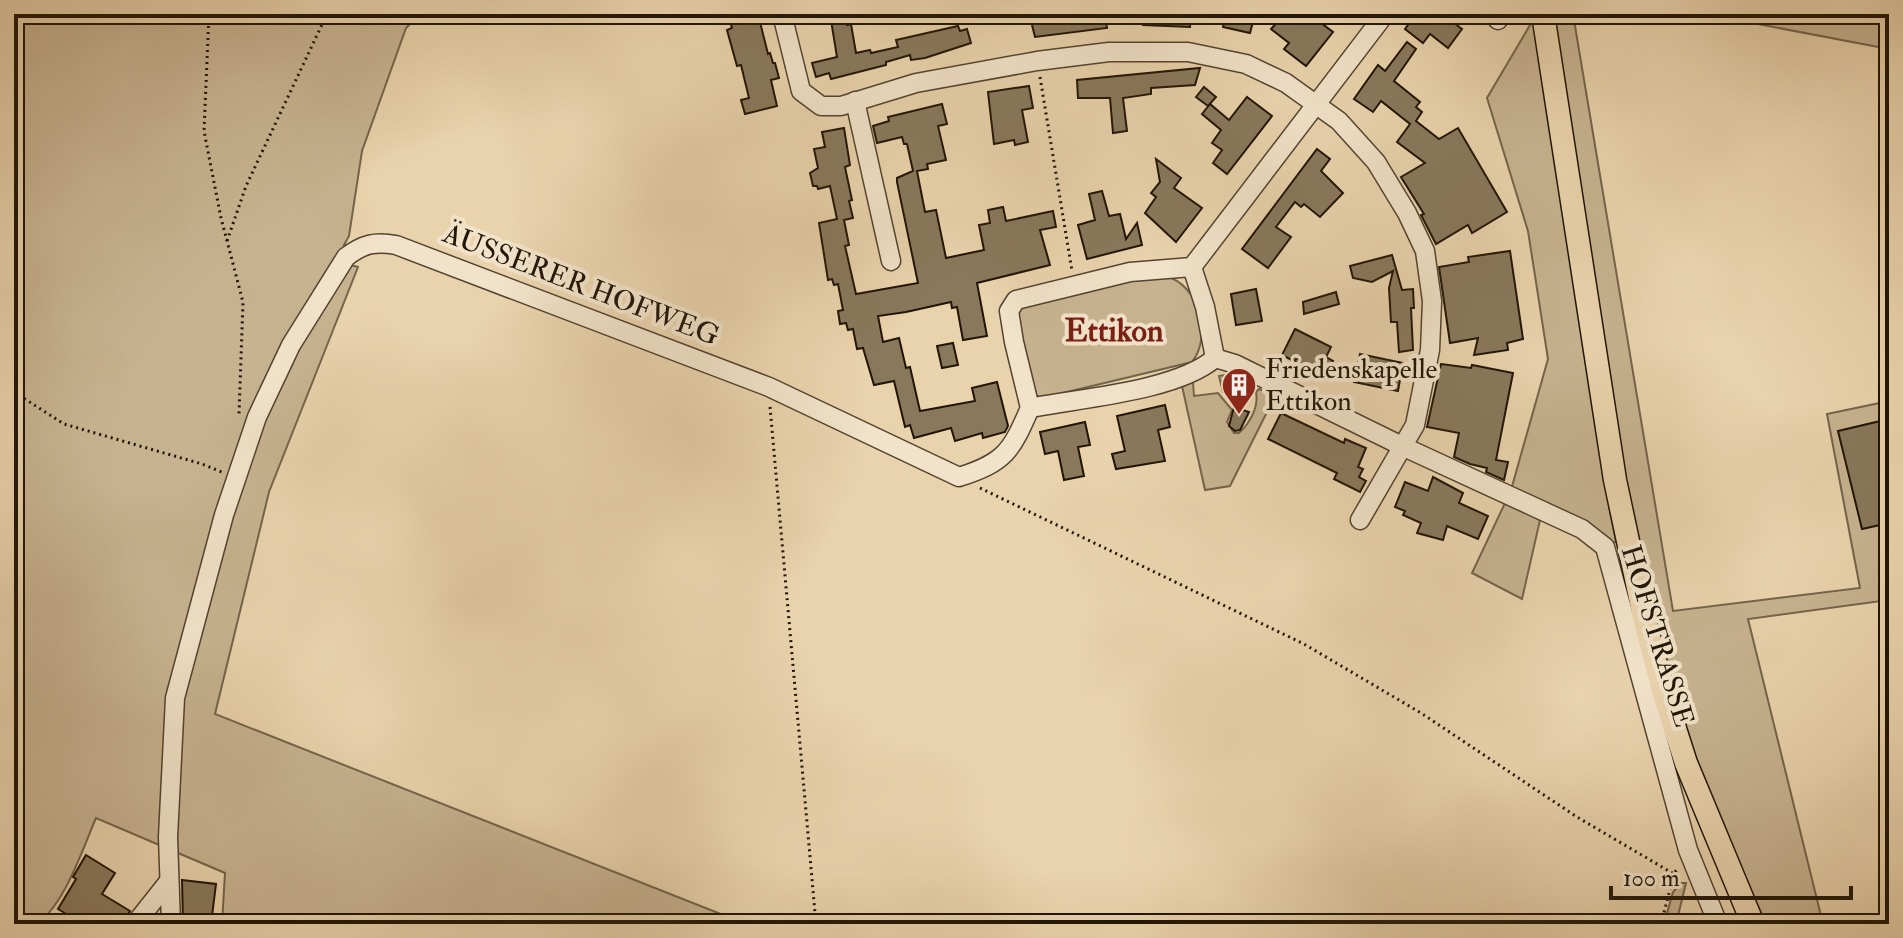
<svg xmlns="http://www.w3.org/2000/svg" width="1903" height="938" font-family="'IM FELL Double Pica',serif">
  <style>
    .green { fill: #c7b390; stroke: #74644b; stroke-width: 2 }
    .building { fill: #89785c; stroke: #211506; stroke-width: 2 }
    .lines { fill: none; stroke-linecap: round; stroke-linejoin: round }
    .minor-casing { stroke: #534430; stroke-width: 21 }
    .major-casing { stroke: #211506; stroke-width: 25 }
    .path { stroke: #211506; stroke-width: 3; stroke-dasharray: 2 4; stroke-linecap: butt }
    .minor { stroke: #f1e2c9; stroke-width: 18 }
    .major { stroke: #e9d3ac; stroke-width: 22 }
    .labels { text-anchor: middle; dominant-baseline: central; stroke-width: 8; stroke-linejoin: round; paint-order: stroke }
    .street-label { font-size: 28px; fill: #211506; stroke: #f1e2c9 }
    .poi-label { font-size: 28px; fill: #211506; stroke: #f1e2c9; text-anchor: start }
    .quarter-label { font-size: 32px; font-weight: bold; fill: #7a1f14; stroke: #f1e2c9 }
  </style>
  <rect width="100%" height="100%" fill="#e9d3ac"/>
  <filter id="stains"><feTurbulence type="fractalNoise" baseFrequency=".0025" numOctaves="4"/><feColorMatrix values="0 0 0 0 .2 0 0 0 0 .09 0 0 0 0 .02 0 0 0 .5 -.17"/></filter>
  <radialGradient id="worn" r=".72"><stop offset=".6" stop-color="#630" stop-opacity="0"/><stop offset="1" stop-color="#630" stop-opacity=".3"/></radialGradient>
  <g class="green">
    <path d="M14 14H420L406 28 362 151 349 236 344 245H349L347 264 358 267 269 492 215 714 746 924H222L225 873 96 818C84 845 62 913 34 924 29 926 19 924 14 924Z"/>
    <path d="M1553 14H1573L1673 611 1860 588 1827 414 1889 401V419L1839 431 1862 528 1883 524 1889 542V600L1748 619 1823 924H1766L1714 807 1685 731 1637 550Z"/>
    <path d="M1705 14H1889V49Z"/>
    <path d="M1533 20 1604 480 1616 542 1607 544 1511 490 1548 359 1528 231 1487 98Z"/>
    <path d="M1165 276C1199 284 1213 335 1192 362L1042 398 1034 395 1015 312 1017 306 1127 280Z"/>
    <path d="M1225 375 1238 377 1252 386 1235 403 1223 392 1219 376Z"/>
    <path d="M1193 382 1194 396 1218 393 1232 410 1227 422 1234 433H1239C1250 423 1259 407 1256 392L1259 389 1275 396 1230 486 1205 490 1182 386Z"/>
    <path d="M1505 503 1540 520 1522 599 1472 573Z"/>
    <path d="M1681 883H1686L1676 924H1664L1673 892Z"/>
  </g>
  <g class="building">
    <path d="M728 14H758L768 54 770 53 773 63H775L779 78 771 80 777 106 745 114 741 100 749 98 741 65 737 66 727 30 732 28Z"/>
    <path d="M830 14H845L847 25 851 24 856 53 870 50 871 53 898 47 896 40 958 26 960 31 967 29 971 43 925 58 911 60 910 55 886 62V65L831 79 829 73 816 77 812 63 837 57Z"/>
    <path d="M1043 14H1105L1107 28 1035 37 1030 17Z"/>
    <path d="M1143 14H1190V27L1143 25Z"/>
    <path d="M1226 14H1255L1250 33 1223 27Z"/>
    <path d="M1285 14H1309L1333 32 1306 66 1284 49 1289 43 1271 29Z"/>
    <path d="M1416 14H1442L1462 29 1448 48 1430 34 1423 43 1405 29Z"/>
    <path d="M1407 42 1416 49 1394 81 1420 102 1416 107 1422 112 1416 121 1439 139 1458 128 1507 212 1472 233 1468 225 1436 244 1421 215 1424 214 1401 177 1425 163 1397 142 1410 124 1381 101 1373 112 1354 99 1378 65 1385 71Z"/>
    <path d="M1200 68 1195 85 1151 88V94L1123 98 1127 131 1113 133 1110 98H1078L1077 80Z"/>
    <path d="M1029 86 1033 108 1022 110 1028 142 1015 145 1014 140 994 144 988 92Z"/>
    <path d="M1204 87 1216 97 1208 106 1196 97Z"/>
    <path d="M1247 97 1272 116 1227 174 1213 163 1222 150 1212 143 1221 130 1202 114 1210 104 1229 120Z"/>
    <path d="M942 104 947 124 938 126 946 160 927 164 928 169 917 171 925 212 936 210 946 258 984 250 979 225 990 223 988 210 1003 207 1006 221 1053 211 1056 227 1040 230 1050 265 977 283 987 336 963 340 957 307 952 308 951 302 906 312 878 316 883 342 899 338 906 368 910 367 920 411 975 401 972 388 997 382 1008 426 1005 432 983 438 982 433 955 441 951 428 914 438 910 425 905 427 894 381 874 385 863 348 857 349 853 329 848 330 846 323 840 324 838 311 843 310 838 284 834 285 832 279 828 280 819 223 837 219 830 186 818 189 817 186H813L810 173 818 168 814 149 825 147 822 132 844 128 850 165 845 167 852 200 849 201 853 218 844 220 849 245 845 246 856 294 918 283 897 182V178L913 171 907 144H904L902 137 877 143 873 126 889 121 888 117Z"/>
    <path d="M1317 149 1330 159 1321 171 1343 193 1320 217 1304 204 1301 207 1295 202 1276 227 1291 237 1268 268 1242 249Z"/>
    <path d="M1156 159 1181 178 1174 188 1202 208 1176 242 1145 213 1156 197 1151 193 1160 182Z"/>
    <path d="M1102 191 1109 216 1120 214 1126 239 1137 223 1142 245 1087 259 1078 225 1095 220 1089 194Z"/>
    <path d="M1510 251 1523 339 1507 343 1508 350 1474 355 1478 338 1450 343 1439 267 1469 262 1468 257Z"/>
    <path d="M1392 255 1402 290 1413 289 1414 308H1411L1413 350 1399 352 1397 322H1391L1389 288 1393 271 1372 282 1353 278 1350 266Z"/>
    <path d="M1256 289 1262 321 1236 325 1231 294Z"/>
    <path d="M1336 292 1339 304 1304 314 1303 302Z"/>
    <path d="M1295 329 1331 347 1326 357 1333 361 1326 374 1317 369 1315 372 1282 355Z"/>
    <path d="M953 343 958 365 942 368 937 346Z"/>
    <path d="M1360 354 1403 363 1398 391 1354 382Z"/>
    <path d="M1441 364 1471 368 1472 365 1513 373 1496 460 1508 462 1504 480 1486 472 1487 468 1470 464 1454 457 1459 433 1427 427Z"/>
    <path d="M1165 405 1170 427 1158 430 1165 461 1116 469 1112 454 1125 451 1117 416Z"/>
    <path d="M1234 407 1249 412 1240 430 1235 431 1229 426Z"/>
    <path d="M1281 413 1344 443 1345 439 1366 448 1358 467 1363 469 1359 477 1366 481 1360 492 1334 479 1337 473 1268 439Z"/>
    <path d="M1889 419V523L1862 529 1838 431Z"/>
    <path d="M1085 422 1090 445 1078 447 1084 476 1064 480 1058 451 1045 454 1040 432Z"/>
    <path d="M1433 477 1463 493 1459 503 1488 516 1478 539 1447 526 1443 540 1417 533 1421 523 1403 515 1405 511 1395 507 1405 482 1428 491Z"/>
    <path d="M86 855 115 873 102 894 130 911 123 924H83L58 909 76 879 73 877Z"/>
    <path d="M182 880 216 884 211 924 183 923Z"/>
  </g>
  <g class="lines">
    <g class="minor-casing">
      <g id="minor">
        <path d="M782 14 801 91 821 106H841L916 83 1037 61 1109 52H1188L1246 64 1286 83 1339 121 1376 162 1407 213 1425 251 1432 301 1430 350 1415 425 1360 520"/>
        <path d="M1493 14 1498 20"/>
        <path d="M855 101 891 261"/>
        <path d="M1192 267 1385 14"/>
        <path d="M1192 267 1205 307 1215 358"/>
        <path d="M1215 358 1235 364 1404 447 1582 529 1605 547 1688 850 1718 924"/>
        <path d="M1030 408 1014 342 1009 311 1016 300 1130 272 1192 267"/>
        <path d="M1030 408C1081 398 1177 391 1215 358"/>
        <path d="M135 924 169 881"/>
        <path d="M171 924 168 837 175 698 224 515 257 417 291 345 346 257C363 244 375 241 396 245L769 387 959 477C1006 462 1011 451 1030 408"/>
      </g>
    </g>
    <g class="major-casing">
      <path id="major" d="M1543 14 1615 480 1645 621 1663 691 1686 763 1753 924"/>
    </g>
    <g class="path">
      <path d="M209 14 204 131 221 218 243 302 239 414"/>
      <path d="M14 40 26 14"/>
      <path d="M1040 77 1072 271"/>
      <path d="M227 241 246 186 327 14"/>
      <path d="M14 392 64 424 202 464 222 472"/>
      <path d="M770 407 816 924"/>
      <path d="M980 488 1304 644 1421 713 1577 817 1674 874"/>
      <path d="M1661 924 1674 874 1678 867"/>
    </g>
    <use href="#minor" class="minor"/>
    <use href="#major" class="major"/>
  </g>
  <defs>
    <g id="building-pin" transform="scale(1.8)"><path d="M0 17L-7.5 6A9.5 9.5 0 1 1 7.5 6Z" fill="#8f2418" stroke="#f1e2c9"/><path d="M-4-6H4V6H1V3H-1V6H-4ZM-2.5-4.3h1.7v1.8h-1.7ZM.8-4.3h1.7v1.8H.8ZM-2.5-1h1.7V.8h-1.7ZM.8-1h1.7V.8H.8Z" fill="#fff"/></g>
  </defs>
  <g fill-rule="evenodd">
    <use href="#building-pin" x="1239" y="385"/>
  </g>
  <g class="labels">
    <g class="street-label">
      <text transform="translate(581 285) rotate(21)">ÄUSSERER HOFWEG</text>
      <text transform="translate(1657 636) rotate(73)">HOFSTRASSE</text>
    </g>
    <g class="poi-label">
      <text x="1265" y="369">Friedenskapelle<tspan x="1265" dy="32">Ettikon</tspan></text>
    </g>
    <g class="quarter-label">
      <text x="1114" y="331">Ettikon</text>
    </g>
  </g>
  <rect width="1903" height="938" fill="none" stroke="#e9d3ac" stroke-width="48"/>
  <rect x="16" y="16" width="1871" height="906" fill="none" stroke="#211506" stroke-width="4"/>
  <rect x="24" y="24" width="1855" height="890" fill="none" stroke="#211506" stroke-width="2"/>
  <path d="M1611 886v12h240v-12" fill="none" stroke="#211506" stroke-width="4"/>
  <text x="1623" y="886" font-size="24" fill="#211506" stroke="#f1e2c9" stroke-width="6" paint-order="stroke">100 m</text>
  <rect width="100%" height="100%" filter="url(#stains)"/>
  <rect width="100%" height="100%" fill="url(#worn)"/>
</svg>
